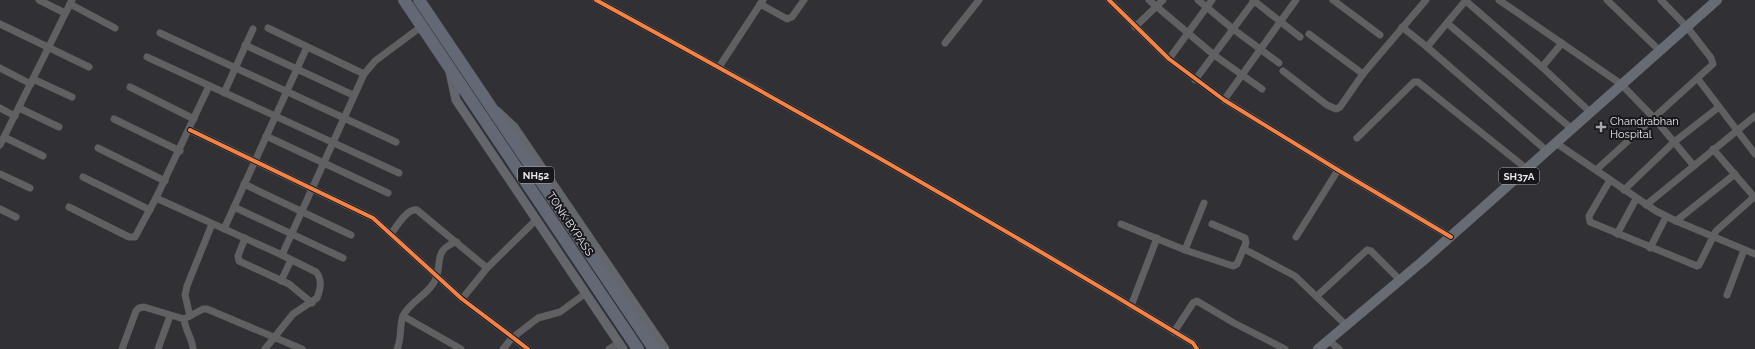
<svg xmlns="http://www.w3.org/2000/svg" width="1755" height="349" font-family="Raleway,sans-serif">
  <style>
    .lines { fill: none; stroke-linecap: round; stroke-linejoin: round }
    .street { stroke: #606063; stroke-width: 7 }
    .secondary { stroke: #63666b; stroke-width: 9 }
    .primary { stroke: #676c74; stroke-width: 10 }
    .highway { stroke: #626974; stroke-width: 12 }
    .cycleway-casing { stroke: #17171b; stroke-width: 6 }
    .cycleway { stroke: #f48246; stroke-width: 4 }
    .poi-dot { fill: #a8a8ad; stroke: #17171b; stroke-width: 1.5 }
    .labels { text-anchor: middle; dominant-baseline: central; stroke-width: 4; stroke-linejoin: round; paint-order: stroke }
    .shield { fill: #17171b; stroke: #a9a9ae; stroke-width: 1 }
    .shield-label { font-size: 10px; font-weight: bold; fill: #e8e8ed }
    .poi-label { font-size: 11px; fill: #e8e8ed; stroke: #17171b; text-anchor: start }
    .street-label { font-size: 11px; fill: #e8e8ed; stroke: #17171b }
  </style>
  <rect width="100%" height="100%" fill="#313135"/>
  <g class="lines">
    <g class="street">
      <path d="M39 0 65 13"/>
      <path d="M596 0C798 110 997 224 1193 343L1197 349"/>
      <path d="M1109 0 1169 59 1224 100 1338 170 1451 237"/>
      <path d="M1149 0 1214 55 1262 89"/>
      <path d="M1198 0 1233 29 1279 63"/>
      <path d="M1253 0 1300 37"/>
      <path d="M1333 0 1380 35"/>
      <path d="M1499 0 1621 84 1654 118 1694 166"/>
      <path d="M1607 0 1660 51"/>
      <path d="M1466 1 1542 67 1590 112"/>
      <path d="M70 4 115 28"/>
      <path d="M760 4 787 19 792 17 804 0"/>
      <path d="M1447 23 1572 129"/>
      <path d="M0 24 89 67"/>
      <path d="M1135 27 1163 0"/>
      <path d="M1402 27 1427 47 1547 151"/>
      <path d="M268 28 364 74"/>
      <path d="M160 33 396 142"/>
      <path d="M1309 34 1363 74"/>
      <path d="M945 43 979 0"/>
      <path d="M245 45 353 95"/>
      <path d="M1427 47 1466 0"/>
      <path d="M147 57 399 173"/>
      <path d="M1169 59 1212 0"/>
      <path d="M719 67 763 0"/>
      <path d="M1542 67 1562 43"/>
      <path d="M0 68 31 84"/>
      <path d="M1283 71 1327 105 1336 109 1340 107 1363 74 1426 0"/>
      <path d="M33 79 72 97"/>
      <path d="M1698 79 1755 154"/>
      <path d="M1195 80 1254 1"/>
      <path d="M130 87 194 119"/>
      <path d="M224 93 253 29"/>
      <path d="M1224 100 1296 0"/>
      <path d="M0 108 15 116"/>
      <path d="M19 108 59 127"/>
      <path d="M114 119 180 151"/>
      <path d="M190 130 373 218 462 299 528 349"/>
      <path d="M266 136 388 193"/>
      <path d="M4 137 43 156"/>
      <path d="M1357 138 1414 82H1418L1527 169"/>
      <path d="M1556 143 1656 211 1676 221 1755 254"/>
      <path d="M0 145 72 0"/>
      <path d="M98 148 165 181"/>
      <path d="M1713 149 1755 198"/>
      <path d="M1596 170 1713 64 1711 58 1687 27 1661 0"/>
      <path d="M0 174 30 188"/>
      <path d="M83 177 150 210"/>
      <path d="M1610 180 1589 216 1590 222 1697 266 1699 265 1716 231 1754 197"/>
      <path d="M244 184 351 235"/>
      <path d="M1624 190 1674 142 1719 107"/>
      <path d="M156 198 282 255 316 272C323 280 320 290 317 298L293 314 265 349"/>
      <path d="M1646 205 1755 116"/>
      <path d="M69 207 129 237H135L156 198 209 86"/>
      <path d="M234 207 343 258"/>
      <path d="M0 209 16 217"/>
      <path d="M1676 221 1735 174"/>
      <path d="M1121 224 1185 250 1233 266 1237 264 1243 250H1246L1295 276 1346 325"/>
      <path d="M1212 224 1245 238 1246 243 1243 250"/>
      <path d="M224 229 307 47"/>
      <path d="M391 234C397 226 407 208 417 210L487 268"/>
      <path d="M1617 234 1636 199"/>
      <path d="M1296 237 1338 170"/>
      <path d="M245 238 238 256 239 261 289 284 312 303"/>
      <path d="M1650 248 1666 217"/>
      <path d="M1185 250 1204 203"/>
      <path d="M282 255 364 74 375 61 422 26"/>
      <path d="M281 281 291 260"/>
      <path d="M1727 295 1744 250"/>
      <path d="M1317 296 1367 250 1371 251 1400 280"/>
      <path d="M462 299 487 268 536 220"/>
      <path d="M1131 306 1157 238"/>
      <path d="M190 316 185 295 187 286 212 224"/>
      <path d="M403 316 461 349"/>
      <path d="M184 319C185 330 193 340 193 349"/>
      <path d="M1174 332 1193 303 1197 301 1234 323 1285 349"/>
      <path d="M1328 340 1339 349"/>
      <path d="M122 349 136 311 139 308 144 307 184 319 203 309H207L302 349"/>
      <path d="M158 349 170 316"/>
      <path d="M397 349C402 338 399 327 403 316 409 303 425 296 433 284 445 267 430 250 457 242"/>
      <path d="M503 349 512 338 538 318 560 312 586 293"/>
      <path d="M609 349 619 343"/>
    </g>
    <g class="secondary">
      <path d="M450 72 456 100 623 349"/>
      <path d="M497 111 514 127 665 349"/>
    </g>
    <path class="primary" d="M1318 349 1424 260 1717 0"/>
    <g class="highway">
      <path d="M404 0 638 349"/>
      <path d="M419 0 654 349"/>
    </g>
    <g class="cycleway-casing">
      <g id="cycleway">
        <path d="M596 0C798 110 997 224 1193 343L1197 349"/>
        <path d="M1109 0 1169 59 1224 100 1338 170 1451 237"/>
        <path d="M190 130 373 218 462 299 528 349"/>
      </g>
    </g>
    <use href="#cycleway" class="cycleway"/>
  </g>
  <path class="poi-dot" d="M1599 121h4v4h4v4h-4v4h-4v-4h-4v-4h4z"/>
  <g class="labels">
    <g class="shield">
      <rect x="518" y="167" width="36" height="16" rx="3"/>
      <rect x="1499" y="168" width="40" height="16" rx="3"/>
    </g>
    <g class="shield-label">
      <text x="536" y="175">NH52</text>
      <text x="1519" y="176">SH37A</text>
    </g>
    <g class="poi-label">
      <text x="1610" y="121">Chandrabhan<tspan x="1610" dy="13">Hospital</tspan></text>
    </g>
    <g class="street-label">
      <text transform="translate(570 224) rotate(56)">TONK BYPASS</text>
    </g>
  </g>
</svg>
